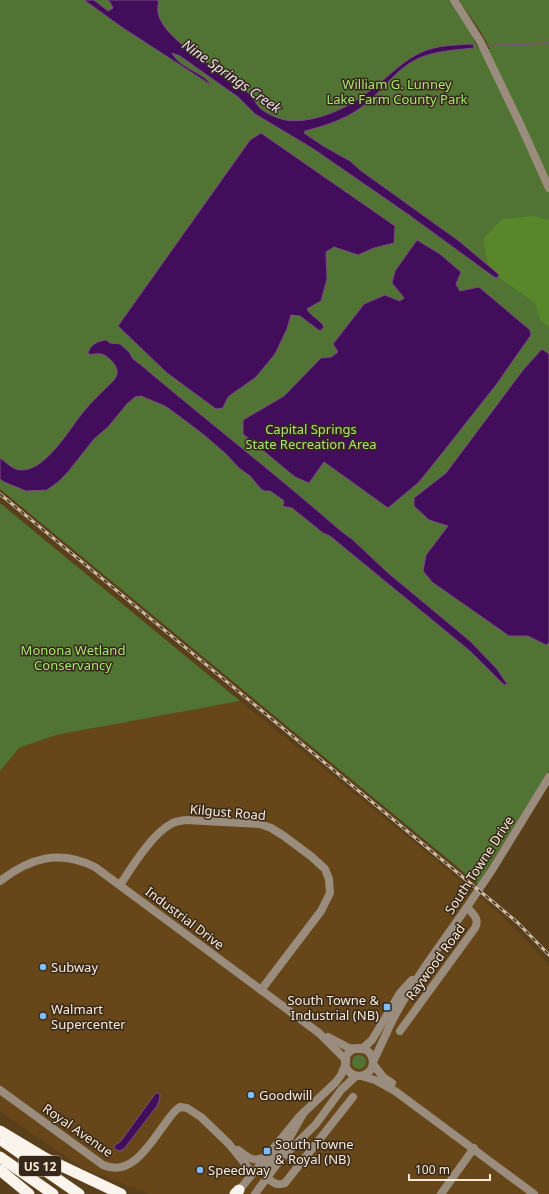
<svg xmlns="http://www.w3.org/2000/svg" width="549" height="1194" font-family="'Noto Sans',sans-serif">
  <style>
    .built { fill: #67471a }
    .green { fill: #517333 }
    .forest { fill: #59862b }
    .water { fill: #420d5a; stroke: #7a4f80 }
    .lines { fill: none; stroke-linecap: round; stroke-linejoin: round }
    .stream { stroke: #7a4f80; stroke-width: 1.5 }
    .minor { stroke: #9b8d7d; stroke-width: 8 }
    .highway { stroke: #fbf4ec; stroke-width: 11 }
    .rail-casing { stroke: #d0bda5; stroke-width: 3 }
    .rail { stroke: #36291a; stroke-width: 1.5; stroke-dasharray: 4.5; stroke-linecap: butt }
    .poi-dot { fill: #83bcfb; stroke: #36291a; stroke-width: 1.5 }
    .labels { text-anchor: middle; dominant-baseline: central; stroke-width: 3; stroke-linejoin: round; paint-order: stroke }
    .shield { fill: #36291a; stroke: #c0b09e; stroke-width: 1 }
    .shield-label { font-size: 12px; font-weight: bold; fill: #fbead7 }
    .park-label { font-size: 13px; fill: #a8e572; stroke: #36291a }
    .street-label { font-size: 13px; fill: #fbead7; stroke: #36291a }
    .poi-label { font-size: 13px; fill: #fbead7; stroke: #36291a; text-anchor: start }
    .water-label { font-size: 14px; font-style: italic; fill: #e7daf0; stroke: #36291a }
  </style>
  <rect width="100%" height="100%" fill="#5a3f1b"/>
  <path class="built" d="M240 701 432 857 502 916 549 965V1194H149L82 1168 0 1111V771L19 748 56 735Z"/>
  <g class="green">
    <path d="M0 0H450L467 26 478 48 490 49 481 32 459 0H549V770L478 884 0 489Z"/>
    <path d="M0 503 240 701 56 735 19 748 0 771Z"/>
    <circle cx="359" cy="1062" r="7"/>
  </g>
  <path class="forest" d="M534 216 549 220V328L540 319 535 303 498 277 496 272 488 265 483 239 502 219Z"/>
  <g class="water">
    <path d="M84 0H94L108 11 113 8 110 2 107 0H158C159 4 157 8 158 12 161 34 200 58 217 70 228 78 242 85 251 96 255 99 256 105 260 108 264 112 273 116 278 118 289 122 301 121 311 119 336 114 356 102 376 86 391 74 404 60 422 52 437 45 456 45 473 44L474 48C455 50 434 51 417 59 398 68 384 88 368 102 350 118 328 125 305 131L304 133 325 147 350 161 360 170 459 241 496 272 499 275 497 278 494 277 409 215 312 148 255 114 238 97 180 56 172 53C180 69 204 72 211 85L123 28Z"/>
    <path d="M261 133 395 226 394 243 374 248 358 255 334 247 326 252 327 279 321 301 307 309C311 317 320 319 324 327L320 331 300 316 291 315 287 329 275 354 256 377 228 397 223 408 216 409 167 373 118 326 250 140Z"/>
    <path d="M417 240 440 254 461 272 456 284 460 291 479 287 530 330 531 335 496 385 436 461 418 483 388 508 324 462 309 483 295 477 243 434V420L284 396 321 358 331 357 338 352 333 344 364 304 385 295 400 301 404 298 392 283 395 271Z"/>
    <path d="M106 340 110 343 120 344 129 352 133 359 141 365C207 421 277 475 342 532L352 539 387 572 470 641 497 669 507 684 505 685 502 683 470 651 330 536 323 533 292 508 282 506 284 504 283 500 270 491H264L261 489 250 476 239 468 226 454 204 435 179 416 165 406 141 396 135 397 127 404 108 427 94 439 68 472 58 482 47 490 26 491 4 482 0 479V458C6 462 13 470 21 470 46 471 70 428 84 411 93 400 104 390 114 380 116 377 118 374 117 370 116 364 107 355 101 354 97 353 93 355 88 354 89 345 98 341 106 340Z"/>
    <path d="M542 349 549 354V643L546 645 528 636H509L432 582 423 571 426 555 448 526 429 520 414 506V498L446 473 523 370Z"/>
    <path d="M158 1093 160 1094C160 1099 159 1102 157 1106L124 1149 119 1151 115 1149 114 1146 121 1141 155 1094Z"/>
  </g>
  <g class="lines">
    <path class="stream" d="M485 46 549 43"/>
    <g class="minor">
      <path d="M454 0 480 41 521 126 549 188"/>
      <path d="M0 881C30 858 59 849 95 867L319 1033 346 1060"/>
      <path d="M120 885C132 867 152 834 171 824 176 821 180 821 186 820L260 824 271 828 284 836 312 857 325 869 329 879 330 893 321 911 261 990"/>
      <path d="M400 1031 475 928C480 919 473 914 467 907"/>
      <path d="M328 1037 349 1048 358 1049"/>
      <circle cx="359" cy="1062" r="14"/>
      <path d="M362 1049 372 1040 400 993 412 980"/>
      <path d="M373 1062 392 1021 403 1001 426 965 467 907 492 870 549 777"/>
      <path d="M373 1064 383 1077 392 1083"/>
      <path d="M361 1076 375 1080 395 1091 534 1194"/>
      <path d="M0 1090 103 1165C137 1180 157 1129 176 1110L180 1107 187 1108 201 1117 229 1144 250 1170 252 1174"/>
      <path d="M304 1112 287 1142 266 1169 267 1178C274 1183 277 1186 285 1183L353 1097"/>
      <path d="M238 1150C248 1157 252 1163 266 1157"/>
      <path d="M236 1194 299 1117 336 1082 341 1075 346 1063"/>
      <path d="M255 1194 280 1160 316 1124 341 1090 356 1076"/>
      <path d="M441 1194 474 1148"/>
    </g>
    <g class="highway">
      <path d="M0 1131 45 1158 121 1194"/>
      <path d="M4 1142 79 1194"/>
      <path d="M0 1157 53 1194"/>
      <path d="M0 1170 29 1194"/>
      <path d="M235 1194 239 1190"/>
    </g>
    <g class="rail-casing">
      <path id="rail" d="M0 494 499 907 518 923 549 955"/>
    </g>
    <use href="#rail" class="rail"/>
  </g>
  <g class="poi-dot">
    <circle cx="43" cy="967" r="4"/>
    <rect x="383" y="1003" width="8" height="8" rx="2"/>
    <circle cx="43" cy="1016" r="4"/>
    <circle cx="251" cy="1095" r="4"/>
    <rect x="263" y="1147" width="8" height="8" rx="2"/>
    <circle cx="200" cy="1170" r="4"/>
  </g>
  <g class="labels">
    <rect class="shield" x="19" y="1156" width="42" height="20" rx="3"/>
    <g class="shield-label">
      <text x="40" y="1166">US 12</text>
    </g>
    <g class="park-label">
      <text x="397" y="84">William G. Lunney<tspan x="397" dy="15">Lake Farm County Park</tspan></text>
      <text x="311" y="429">Capital Springs<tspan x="311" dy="15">State Recreation Area</tspan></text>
      <text x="73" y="650">Monona Wetland<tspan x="73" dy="15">Conservancy</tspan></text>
    </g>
    <g class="street-label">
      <text transform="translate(228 812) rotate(5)">Kilgust Road</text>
      <text transform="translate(479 865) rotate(-57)">South Towne Drive</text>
      <text transform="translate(185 918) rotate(37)">Industrial Drive</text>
      <text transform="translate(435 962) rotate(-54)">Raywood Road</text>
      <text transform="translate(78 1130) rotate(35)">Royal Avenue</text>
    </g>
    <g class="poi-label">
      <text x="51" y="967">Subway</text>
      <text x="379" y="1000" text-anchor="end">South Towne &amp;<tspan x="379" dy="15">Industrial (NB)</tspan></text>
      <text x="51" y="1009">Walmart<tspan x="51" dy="15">Supercenter</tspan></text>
      <text x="259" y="1095">Goodwill</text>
      <text x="275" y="1144">South Towne<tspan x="275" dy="15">&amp; Royal (NB)</tspan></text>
      <text x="208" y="1170">Speedway</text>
    </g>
    <g class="water-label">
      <text transform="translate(232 76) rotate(35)">Nine Springs Creek</text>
    </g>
  </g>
  <path d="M409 1174v6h81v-6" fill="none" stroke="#fbead7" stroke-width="2"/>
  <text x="415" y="1174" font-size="12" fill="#fbead7" stroke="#36291a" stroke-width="3" paint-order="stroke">100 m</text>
</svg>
